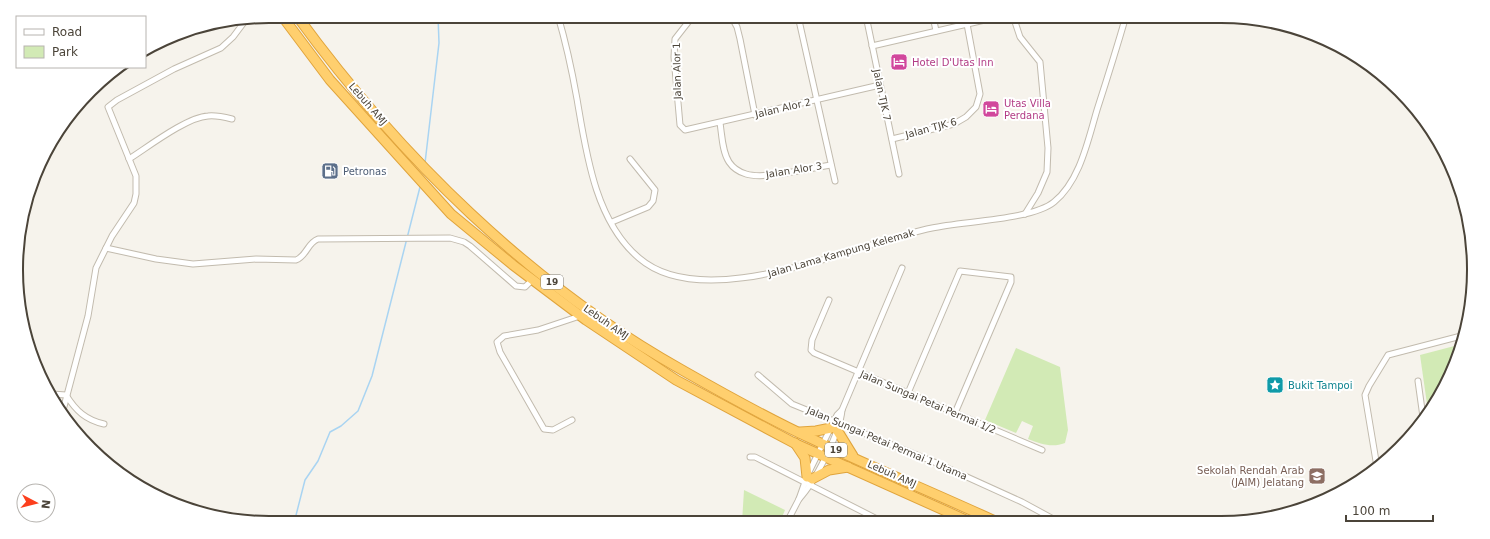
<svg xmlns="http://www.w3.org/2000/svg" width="1490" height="539" font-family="'DejaVu Sans',sans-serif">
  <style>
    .green { fill: #d2eab5 }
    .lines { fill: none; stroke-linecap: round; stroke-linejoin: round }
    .stream { stroke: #a9d4f2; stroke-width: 1.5 }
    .street-casing { stroke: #c2bbae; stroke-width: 7 }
    .highway-casing { stroke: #e0a43c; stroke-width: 11 }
    .street { stroke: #fff; stroke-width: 5 }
    .highway { stroke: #ffcf6e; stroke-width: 9 }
    .labels { text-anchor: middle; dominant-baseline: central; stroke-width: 4; stroke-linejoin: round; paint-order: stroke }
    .shield { fill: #fff; stroke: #817c74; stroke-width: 1 }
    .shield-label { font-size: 9px; font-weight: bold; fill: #4b4439 }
    .hotel-label { font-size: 10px; fill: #b23c85; stroke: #fff; text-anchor: start }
    .street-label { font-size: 10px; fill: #4b4439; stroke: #fff }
    .service-label { font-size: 10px; fill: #4e5e75; stroke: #fff; text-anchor: start }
    .culture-label { font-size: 10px; fill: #0d838f; stroke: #fff; text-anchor: start }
    .education-label { font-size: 10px; fill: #785e54; stroke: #fff; text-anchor: end }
    .rim { fill: none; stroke: #4b4439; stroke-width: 2 }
  </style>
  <rect width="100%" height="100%" fill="#f6f3ec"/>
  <g class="green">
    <path d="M1462 344 1440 396 1428 411 1420 355Z"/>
    <path d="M1016 348 1060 367 1068 430 1065 443C1052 448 1041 444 1028 439L1033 426 1022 421 1016 433 985 420Z"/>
    <path d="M744 490 785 510 780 522H742Z"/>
  </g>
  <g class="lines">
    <g class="stream">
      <path d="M425 163 439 43 438 16"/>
      <path d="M294 523 305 480 318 461 330 432 341 426 358 411 372 376 420 187"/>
    </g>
    <g class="street-casing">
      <g id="street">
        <path d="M558 16C566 43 572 71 577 99 586 152 595 221 639 258 706 316 858 243 932 228 963 221 1032 220 1054 202 1080 181 1088 140 1097 110 1107 79 1117 47 1126 16"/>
        <path d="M693 16 675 39 674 57 680 125 685 130 880 85"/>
        <path d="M731 16 737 27 740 39 755 115"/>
        <path d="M798 16 835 181"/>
        <path d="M866 16 899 174"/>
        <path d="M933 16 936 31"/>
        <path d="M1013 16 1020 37 1040 62 1048 148 1047 172 1038 193 1025 214"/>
        <path d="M872 46 1002 16"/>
        <path d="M720 123C722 135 722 151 729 162 733 168 739 172 746 174 765 180 810 168 831 165"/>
        <path d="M892 139 954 124 966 117 976 107 980 94 967 24"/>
        <path d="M129 159C148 147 187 117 208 116 216 115 224 117 232 119"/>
        <path d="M612 222 648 207 653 201 655 190 630 159"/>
        <path d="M106 248 156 259 193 264 256 259 296 260C307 256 307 243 318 239L450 238 464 242 470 246 516 286 525 287 532 280"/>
        <path d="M829 300 812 340 811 350 814 353 1042 450"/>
        <path d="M758 375 792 404 934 462 1022 502 1057 521"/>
        <path d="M1418 381 1423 417"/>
        <path d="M908 393 960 271 1011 277V282L955 413"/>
        <path d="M52 394 66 395C76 411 86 420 104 424"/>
        <path d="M62 414 88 316 96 268 112 236 134 203 136 194V176L108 107 117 100 174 69 221 48 233 37 245 21"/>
        <path d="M572 420 553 430 544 429 500 352 497 342 504 336 538 330 580 316"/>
        <path d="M750 457H755L883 522"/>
        <path d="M1377 467 1365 395 1369 386 1388 355 1465 335"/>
        <path d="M808 474 837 415 842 410"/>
        <path d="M799 499C815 482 840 433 842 410L902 268"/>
        <path d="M787 522 799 499 805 482"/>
      </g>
    </g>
    <g class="highway-casing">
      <g id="highway">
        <path d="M282 16 330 80 451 214 513 265 586 320 676 380 794 443 968 521"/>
        <path d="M297 16C400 157 529 284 682 370 724 394 767 418 810 438 871 467 934 493 995 521"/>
        <path d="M837 430 853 456"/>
        <path d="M800 432 816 431 831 428"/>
        <path d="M795 443 805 458 807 477"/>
        <path d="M812 479 829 470 848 467"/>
      </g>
    </g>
    <use href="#street" class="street"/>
    <use href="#highway" class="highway"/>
  </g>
  <defs>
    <g id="hotel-square" transform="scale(0.9)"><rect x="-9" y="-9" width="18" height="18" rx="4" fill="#d1479c" stroke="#fff"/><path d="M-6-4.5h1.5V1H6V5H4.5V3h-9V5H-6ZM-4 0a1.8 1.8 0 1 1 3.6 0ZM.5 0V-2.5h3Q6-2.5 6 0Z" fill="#fff"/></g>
    <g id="fuel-square" transform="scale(0.9)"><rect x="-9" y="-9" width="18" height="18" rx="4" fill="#5c6f8a" stroke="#fff"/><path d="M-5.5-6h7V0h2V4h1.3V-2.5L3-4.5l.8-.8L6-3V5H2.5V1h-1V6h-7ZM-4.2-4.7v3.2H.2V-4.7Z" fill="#fff"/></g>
    <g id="sight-square" transform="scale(0.9)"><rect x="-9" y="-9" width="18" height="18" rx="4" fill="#0f9aa8" stroke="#fff"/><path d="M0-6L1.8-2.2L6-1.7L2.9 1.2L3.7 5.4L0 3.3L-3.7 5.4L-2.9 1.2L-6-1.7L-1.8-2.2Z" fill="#fff"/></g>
    <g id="school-square" transform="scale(0.9)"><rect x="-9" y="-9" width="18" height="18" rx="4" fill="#8d6e63" stroke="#fff"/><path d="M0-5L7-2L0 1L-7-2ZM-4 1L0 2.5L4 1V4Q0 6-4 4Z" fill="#fff"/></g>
  </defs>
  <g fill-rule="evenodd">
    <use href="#hotel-square" x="899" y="62"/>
    <use href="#hotel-square" x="991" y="109"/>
    <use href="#fuel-square" x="330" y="171"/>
    <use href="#sight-square" x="1275" y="385"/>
    <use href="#school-square" x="1317" y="476"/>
  </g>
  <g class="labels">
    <g class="shield">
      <rect x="541" y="275" width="22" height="14" rx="3"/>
      <rect x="825" y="443" width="22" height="14" rx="3"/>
    </g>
    <g class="shield-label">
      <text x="552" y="282">19</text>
      <text x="836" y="450">19</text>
    </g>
    <g class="hotel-label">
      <text x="912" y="62">Hotel D'Utas Inn</text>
      <text x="1004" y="103">Utas Villa<tspan x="1004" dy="12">Perdana</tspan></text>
    </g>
    <g class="street-label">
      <text transform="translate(677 71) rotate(-91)">Jalan Alor 1</text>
      <text transform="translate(882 95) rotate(78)">Jalan TJK 7</text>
      <text transform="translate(368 104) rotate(49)">Lebuh AMJ</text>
      <text transform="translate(783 108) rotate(-13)">Jalan Alor 2</text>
      <text transform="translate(931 128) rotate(-15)">Jalan TJK 6</text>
      <text transform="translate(794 170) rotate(-9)">Jalan Alor 3</text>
      <text transform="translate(841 253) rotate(-16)">Jalan Lama Kampung Kelemak</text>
      <text transform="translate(606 322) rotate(35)">Lebuh AMJ</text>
      <text transform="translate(928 402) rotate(23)">Jalan Sungai Petai Permai 1/2</text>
      <text transform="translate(887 443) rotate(23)">Jalan Sungai Petai Permai 1 Utama</text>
      <text transform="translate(892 474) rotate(24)">Lebuh AMJ</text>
    </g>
    <g class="service-label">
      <text x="343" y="171">Petronas</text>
    </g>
    <g class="culture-label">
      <text x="1288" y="385">Bukit Tampoi</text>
    </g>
    <g class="education-label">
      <text x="1304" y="470">Sekolah Rendah Arab<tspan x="1304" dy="12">(JAIM) Jelatang</tspan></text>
    </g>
  </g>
  <path d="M0 0H1490V539H0ZM269 23H1221A246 246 0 0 1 1467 269V270A246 246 0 0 1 1221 516H269A246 246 0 0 1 23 270V269A246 246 0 0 1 269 23Z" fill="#fff" fill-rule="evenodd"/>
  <path class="rim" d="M269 23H1221A246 246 0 0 1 1467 269V270A246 246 0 0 1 1221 516H269A246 246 0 0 1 23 270V269A246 246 0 0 1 269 23Z"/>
  <rect x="16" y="16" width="130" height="52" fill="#ffffff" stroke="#b7b4b0"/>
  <rect x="24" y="29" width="20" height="6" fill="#ffffff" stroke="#b7b4b0"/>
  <text x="52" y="36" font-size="12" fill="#4b4439">Road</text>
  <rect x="24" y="46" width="20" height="12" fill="#d2eab5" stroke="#b7b4b0"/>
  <text x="52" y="56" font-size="12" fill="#4b4439">Park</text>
  <g transform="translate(36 503) rotate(97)"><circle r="19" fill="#ffffff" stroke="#b7b4b0"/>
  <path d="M0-3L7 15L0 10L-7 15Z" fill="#fc3f1d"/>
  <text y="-6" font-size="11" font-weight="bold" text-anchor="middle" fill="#4b4439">N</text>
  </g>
  <path d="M1346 515v6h87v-6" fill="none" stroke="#4b4439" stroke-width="2"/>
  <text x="1352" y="515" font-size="12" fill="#4b4439" stroke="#ffffff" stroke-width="3" paint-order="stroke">100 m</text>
</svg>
